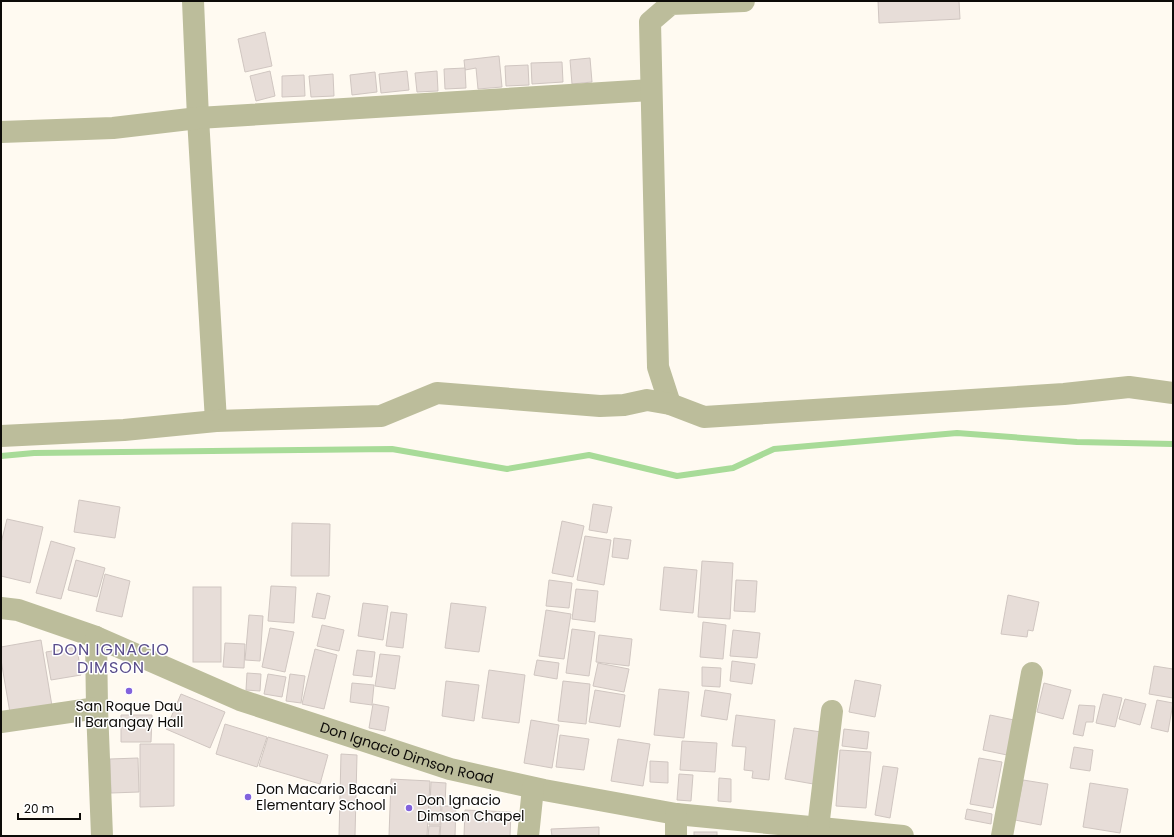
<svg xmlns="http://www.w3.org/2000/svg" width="1174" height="837" font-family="Poppins,sans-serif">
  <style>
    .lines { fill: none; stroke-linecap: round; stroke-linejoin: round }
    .stream { stroke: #a8db98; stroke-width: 6 }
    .building { fill: #e7ddd8; stroke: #d0c6c1 }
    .minor { stroke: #bcbd9b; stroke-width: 22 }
    .poi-dot { fill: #8262dd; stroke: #fff; stroke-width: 1.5 }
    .labels { text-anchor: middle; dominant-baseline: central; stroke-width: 3; stroke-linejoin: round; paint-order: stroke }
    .poi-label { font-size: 14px; fill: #0d0b08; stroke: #fff; text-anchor: start }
    .street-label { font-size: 14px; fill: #0d0b08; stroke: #fff }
    .quarter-label { font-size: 16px; letter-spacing: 1px; fill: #594c8b; stroke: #fff }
  </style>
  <rect width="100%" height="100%" fill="#fffaf1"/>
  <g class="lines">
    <path class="stream" d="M1 456 34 453 392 449 507 469 589 455 677 476 733 468 774 449 957 433 1077 442 1173 444"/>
  </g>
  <g class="building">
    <path d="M878 1H959L960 19 879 23Z"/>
    <path d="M265 32 272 66 245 72 238 39Z"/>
    <path d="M499 56 502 87 478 89 476 68 465 70 464 60Z"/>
    <path d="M590 58 592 82 572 84 570 60Z"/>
    <path d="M562 62 563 82 532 84 531 63Z"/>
    <path d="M528 65 529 85 506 86 505 66Z"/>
    <path d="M465 68 466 88 445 89 444 69Z"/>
    <path d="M270 71 275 96 256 101 250 76Z"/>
    <path d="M407 71 409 90 381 93 379 74Z"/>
    <path d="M437 71 438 91 417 92 415 73Z"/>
    <path d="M375 72 377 92 352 95 350 75Z"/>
    <path d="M333 74 334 96 311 97 309 76Z"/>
    <path d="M304 75 305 96 282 97V76Z"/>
    <path d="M79 500 120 507 115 538 74 532Z"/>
    <path d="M593 504 612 507 607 533 589 530Z"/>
    <path d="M7 519 43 527 30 583 1 576V543Z"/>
    <path d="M562 521 584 526 573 577 552 573Z"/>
    <path d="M292 523 330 524 329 576H291Z"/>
    <path d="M585 536 611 540 604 585 577 580Z"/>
    <path d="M614 538 631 540 628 559 612 557Z"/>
    <path d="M51 541 75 548 61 599 36 593Z"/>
    <path d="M76 560 105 568 97 597 68 590Z"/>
    <path d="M702 561 733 563 730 619 698 617Z"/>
    <path d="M664 567 697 570 693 613 660 610Z"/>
    <path d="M105 574 130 581 122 617 96 611Z"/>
    <path d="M549 580 572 583 569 608 546 606Z"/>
    <path d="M736 580 757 581 755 612 734 611Z"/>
    <path d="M271 586 296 587 294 623 268 621Z"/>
    <rect x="193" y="587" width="28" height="75"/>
    <path d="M576 589 598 591 595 622 572 619Z"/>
    <path d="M317 593 330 596 325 619 312 617Z"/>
    <path d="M1008 595 1039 602 1033 631 1028 630 1027 637 1001 634Z"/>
    <path d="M363 603 388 606 383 640 358 636Z"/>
    <path d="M451 603 486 607 479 652 445 648Z"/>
    <path d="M546 610 571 614 564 659 539 656Z"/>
    <path d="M391 612 407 614 403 648 386 646Z"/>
    <path d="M249 615 263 616 260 661 245 660Z"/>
    <path d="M703 622 726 625 723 659 700 657Z"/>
    <path d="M322 625 344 630 339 651 317 646Z"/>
    <path d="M270 628 294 632 285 672 262 667Z"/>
    <path d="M572 629 595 632 589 676 566 673Z"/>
    <path d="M733 630 760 633 757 658 730 656Z"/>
    <path d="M599 635 632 639 629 666 596 662Z"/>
    <path d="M41 640 52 706 10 713 1 660V647Z"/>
    <path d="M225 643 245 644 244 668 223 667Z"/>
    <path d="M77 647 81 675 51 680 46 652Z"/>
    <path d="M315 649 337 655 324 709 302 704Z"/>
    <path d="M357 650 375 652 372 677 353 675Z"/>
    <path d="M380 654 400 656 395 689 375 686Z"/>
    <path d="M537 660 559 663 557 679 534 675Z"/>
    <path d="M732 661 755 664 752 684 730 681Z"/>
    <path d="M598 663 629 669 624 692 593 686Z"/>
    <path d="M1154 666 1173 669V698L1149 694Z"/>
    <path d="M702 667 721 668 720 687 702 686Z"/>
    <path d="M489 670 525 675 519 723 482 718Z"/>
    <path d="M247 673 261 674 260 691 246 690Z"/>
    <path d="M268 674 286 677 282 697 264 694Z"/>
    <path d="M290 674 305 676 301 703 286 701Z"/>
    <path d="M855 680 881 685 875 717 849 712Z"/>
    <path d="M446 681 479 685 474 721 442 716Z"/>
    <path d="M563 681 590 684 586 724 558 721Z"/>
    <path d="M352 683 374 685 372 705 350 702Z"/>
    <path d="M1044 683 1071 690 1063 719 1037 712Z"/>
    <path d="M659 689 689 692 684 738 654 735Z"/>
    <path d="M595 690 625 695 620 727 589 722Z"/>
    <path d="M705 690 731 694 727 720 701 716Z"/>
    <path d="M181 694 225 712 210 748 166 729Z"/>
    <path d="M1103 694 1122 698 1115 727 1096 723Z"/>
    <path d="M1125 699 1146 704 1140 725 1119 719Z"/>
    <path d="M1157 700 1173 703 1168 732 1151 728Z"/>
    <path d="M373 704 389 707 385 731 369 728Z"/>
    <path d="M1079 705 1095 706 1093 722H1086L1083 736 1073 734Z"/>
    <path d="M121 715H152L151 742H121Z"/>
    <path d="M736 715 775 720 769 780 752 778 753 771 744 770 746 747 732 746Z"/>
    <path d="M990 715 1014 720 1007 755 983 750Z"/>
    <path d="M531 720 559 725 552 768 524 763Z"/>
    <path d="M225 724 267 737 257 767 216 754Z"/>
    <path d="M794 728 828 733 819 785 785 779Z"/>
    <path d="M844 729 869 732 867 749 842 746Z"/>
    <path d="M560 735 589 739 584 770 556 767Z"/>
    <path d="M268 737 328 755 320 784 259 766Z"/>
    <path d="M618 739 650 744 643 786 611 781Z"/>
    <path d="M682 741 717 743 715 772 680 770Z"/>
    <path d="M140 744H174V806L140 807Z"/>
    <path d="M1074 747 1093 750 1090 771 1070 768Z"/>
    <path d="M840 750 871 752 866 808 836 806Z"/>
    <path d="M341 754 357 755 355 836H339Z"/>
    <path d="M138 758 139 792 111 793 110 759Z"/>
    <path d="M979 758 1002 762 993 808 970 804Z"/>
    <path d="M650 761 668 762V783L650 782Z"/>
    <path d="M883 766 898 768 890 818 875 815Z"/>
    <path d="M679 774 693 775 691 801 677 800Z"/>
    <path d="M719 778 731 779V802L718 801Z"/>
    <path d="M391 779 430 781 427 836H389Z"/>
    <path d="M1023 780 1048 784 1041 825 1015 820Z"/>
    <path d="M431 782 446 783 445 804H430Z"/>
    <path d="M1090 783 1128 789 1120 833 1083 827Z"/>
    <path d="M430 805 441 806 440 825H429Z"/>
    <path d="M442 806H456L455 836H440Z"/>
    <path d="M967 809 992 814 991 824 965 819Z"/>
    <path d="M465 810 511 812 510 836H464Z"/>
    <path d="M429 826H440L439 836H428Z"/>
    <path d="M599 827V836H552L551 829Z"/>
    <rect x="694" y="832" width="23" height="4"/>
  </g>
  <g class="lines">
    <g class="minor">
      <path d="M193 1 198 118 216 421"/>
      <path d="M1 132 113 128 198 118 651 90"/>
      <path d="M670 404 658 367 650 22 671 4 744 1"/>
      <path d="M1 436 124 430 216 421 381 416 437 393 600 406 624 405 647 400 670 404 704 417 1064 394 1129 387 1173 393"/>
      <path id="s1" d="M1 608 18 610 96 637 240 700 450 769 544 790 676 814 903 836"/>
      <path d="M96 637 97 708 102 836"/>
      <path d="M1 722 97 708"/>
      <path d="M676 814V836"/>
      <path d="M818 828 832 711"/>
      <path d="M528 836 533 788"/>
      <path d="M1002 836 1032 673"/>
    </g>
  </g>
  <g class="poi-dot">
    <circle cx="129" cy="691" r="4"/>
    <circle cx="248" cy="797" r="4"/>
    <circle cx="409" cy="808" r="4"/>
  </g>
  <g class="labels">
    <g class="poi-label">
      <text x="129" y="706" text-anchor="middle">San Roque Dau<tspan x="129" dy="16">II Barangay Hall</tspan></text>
      <text x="256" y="789">Don Macario Bacani<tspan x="256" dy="16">Elementary School</tspan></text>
      <text x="417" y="800">Don Ignacio<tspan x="417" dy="16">Dimson Chapel</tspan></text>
    </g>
    <g class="street-label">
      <text stroke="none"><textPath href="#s1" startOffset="432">Don Ignacio Dimson Road</textPath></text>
    </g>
    <g class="quarter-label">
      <text x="111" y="649">DON IGNACIO<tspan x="111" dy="18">DIMSON</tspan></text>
    </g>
  </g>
  <rect width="1174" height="837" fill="none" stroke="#0d0b08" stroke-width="4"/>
  <path d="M18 813v6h62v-6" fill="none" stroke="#0d0b08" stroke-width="2"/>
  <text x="24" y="813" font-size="12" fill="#0d0b08" stroke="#ffffff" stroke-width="3" paint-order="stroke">20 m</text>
</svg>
